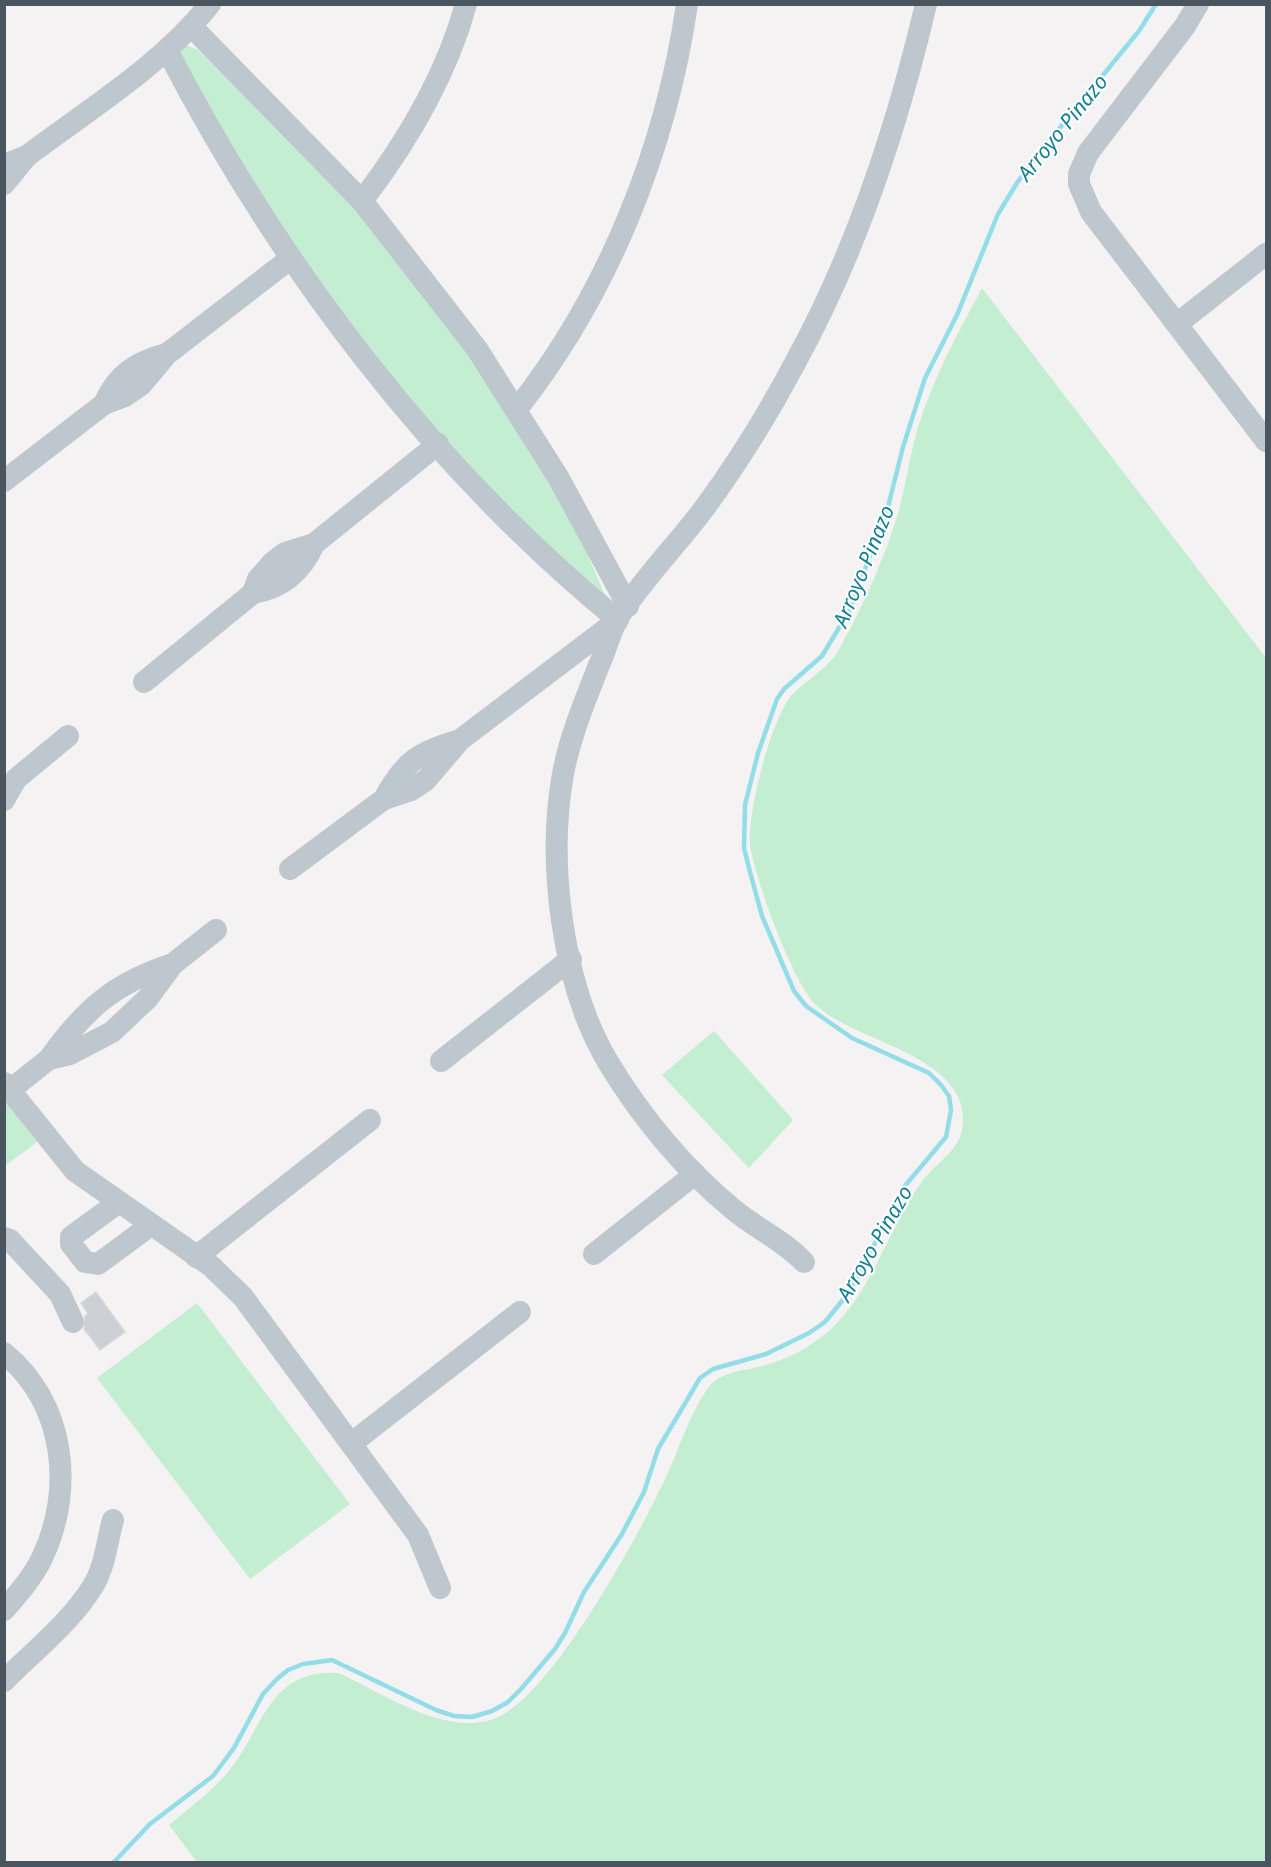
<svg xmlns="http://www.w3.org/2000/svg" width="1271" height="1867" font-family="'Noto Sans',sans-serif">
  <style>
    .green { fill: #c4eed1 }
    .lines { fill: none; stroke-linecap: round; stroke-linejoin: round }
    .stream { stroke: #93dde9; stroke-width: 4.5 }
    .building { fill: #cccfd4; stroke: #d6d9dd; stroke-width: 1.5 }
    .minor { stroke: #bec7cd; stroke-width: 22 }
    .labels { text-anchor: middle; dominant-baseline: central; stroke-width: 4.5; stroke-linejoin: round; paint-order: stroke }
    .water-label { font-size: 21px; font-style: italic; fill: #138092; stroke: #fff }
  </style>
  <rect width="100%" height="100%" fill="#f4f2f2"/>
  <g class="green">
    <path d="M186 45 198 50 275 123 373 229 501 398 580 537 607 600C486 494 369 363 281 228 244 173 212 113 179 56Z"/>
    <path d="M982 288 1266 658V1862H197L169 1825C189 1808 210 1793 227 1773 264 1730 267 1668 339 1673 384 1694 453 1742 502 1715 557 1685 639 1535 666 1477 680 1447 689 1415 708 1388 721 1370 749 1371 769 1364 785 1359 800 1352 813 1343 869 1306 884 1235 921 1183 933 1165 958 1152 962 1130 975 1056 858 1044 817 1006 793 984 755 879 750 845 747 814 771 720 791 696 806 679 827 671 839 649 862 609 888 551 900 506 907 478 911 448 920 421 935 375 959 331 982 288Z"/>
    <path d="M714 1031 793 1120 749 1168 662 1075Z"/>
    <path d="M4 1100 37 1142 5 1166H4Z"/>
    <path d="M197 1303 350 1504 250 1579 97 1378Z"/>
  </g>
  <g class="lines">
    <path class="stream" d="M114 1862 150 1824 213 1776 234 1748 263 1694 277 1679 288 1670 303 1664 332 1660 436 1710 454 1716 472 1717 492 1711 508 1702 521 1689 555 1649 565 1633 584 1592 622 1534 644 1492 658 1449 700 1378 713 1369 766 1354 809 1333 825 1322 850 1291 904 1187 946 1137 951 1110 949 1096 941 1085 929 1073 852 1038 806 1006 794 991 762 916 750 872 744 848 745 805 758 753 777 699 784 689 822 656 849 611 887 511 903 447 925 378 957 315 998 214 1017 183 1045 146 1139 31 1156 4"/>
  </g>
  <path class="building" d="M96 1292 125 1332 100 1350 84 1329 85 1316 88 1314 81 1303Z"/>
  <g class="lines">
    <g class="minor">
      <path d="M1198 4 1185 26 1088 153 1079 174V184L1091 212 1266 441"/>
      <path d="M192 27 362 201 477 349 558 477 628 606"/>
      <path d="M167 50C278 264 430 466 618 620L460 740"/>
      <path d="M27 156C88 110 162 65 210 4"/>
      <path d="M4 165 27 156 4 184"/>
      <path d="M362 201C407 142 446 77 466 4"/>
      <path d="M1177 324 1266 254"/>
      <path d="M167 354C136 362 117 374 104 404L125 396 141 385 167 354 291 258"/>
      <path d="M517 409C608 294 666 149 687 4"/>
      <path d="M4 481 104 404"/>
      <path d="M314 544C302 571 283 588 253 593L258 579 273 562 285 553 314 544 438 444"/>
      <path d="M144 682 253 593"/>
      <path d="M4 800 16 779 68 736"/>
      <path d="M290 869 384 799 411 790 426 780 460 740C418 752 405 761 384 799"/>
      <path d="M173 964C114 983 85 1009 49 1059L70 1054 112 1032 148 998 173 964 216 930"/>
      <path d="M441 1061 571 959"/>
      <path d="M4 1083 75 1171 211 1266 243 1297 418 1535 440 1588"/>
      <path d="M10 1090 49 1059"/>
      <path d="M119 1202 71 1237V1244L85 1262 98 1264 151 1225"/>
      <path d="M4 1238 10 1240 60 1294 73 1322"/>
      <path d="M594 1254 695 1174"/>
      <path d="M196 1257 370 1120"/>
      <path d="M804 1262C783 1240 757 1229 734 1210 685 1170 641 1117 608 1062 562 985 547 862 563 774 570 736 585 701 599 665 606 650 610 632 618 618 642 580 676 546 703 510 737 464 768 414 795 363 856 252 897 128 926 4"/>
      <path d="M4 1353C65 1403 75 1489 42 1558 33 1577 18 1594 4 1610"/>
      <path d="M352 1443 520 1312"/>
      <path d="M4 1681C34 1651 71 1622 93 1586 105 1567 107 1541 113 1520"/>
    </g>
  </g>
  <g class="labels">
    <g class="water-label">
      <text transform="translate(1062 127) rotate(-51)">Arroyo Pinazo</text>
      <text transform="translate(863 566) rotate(-68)">Arroyo Pinazo</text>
      <text transform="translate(874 1243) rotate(-60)">Arroyo Pinazo</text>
    </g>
  </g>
  <rect width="1271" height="1867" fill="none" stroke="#4a565f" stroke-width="12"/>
</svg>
